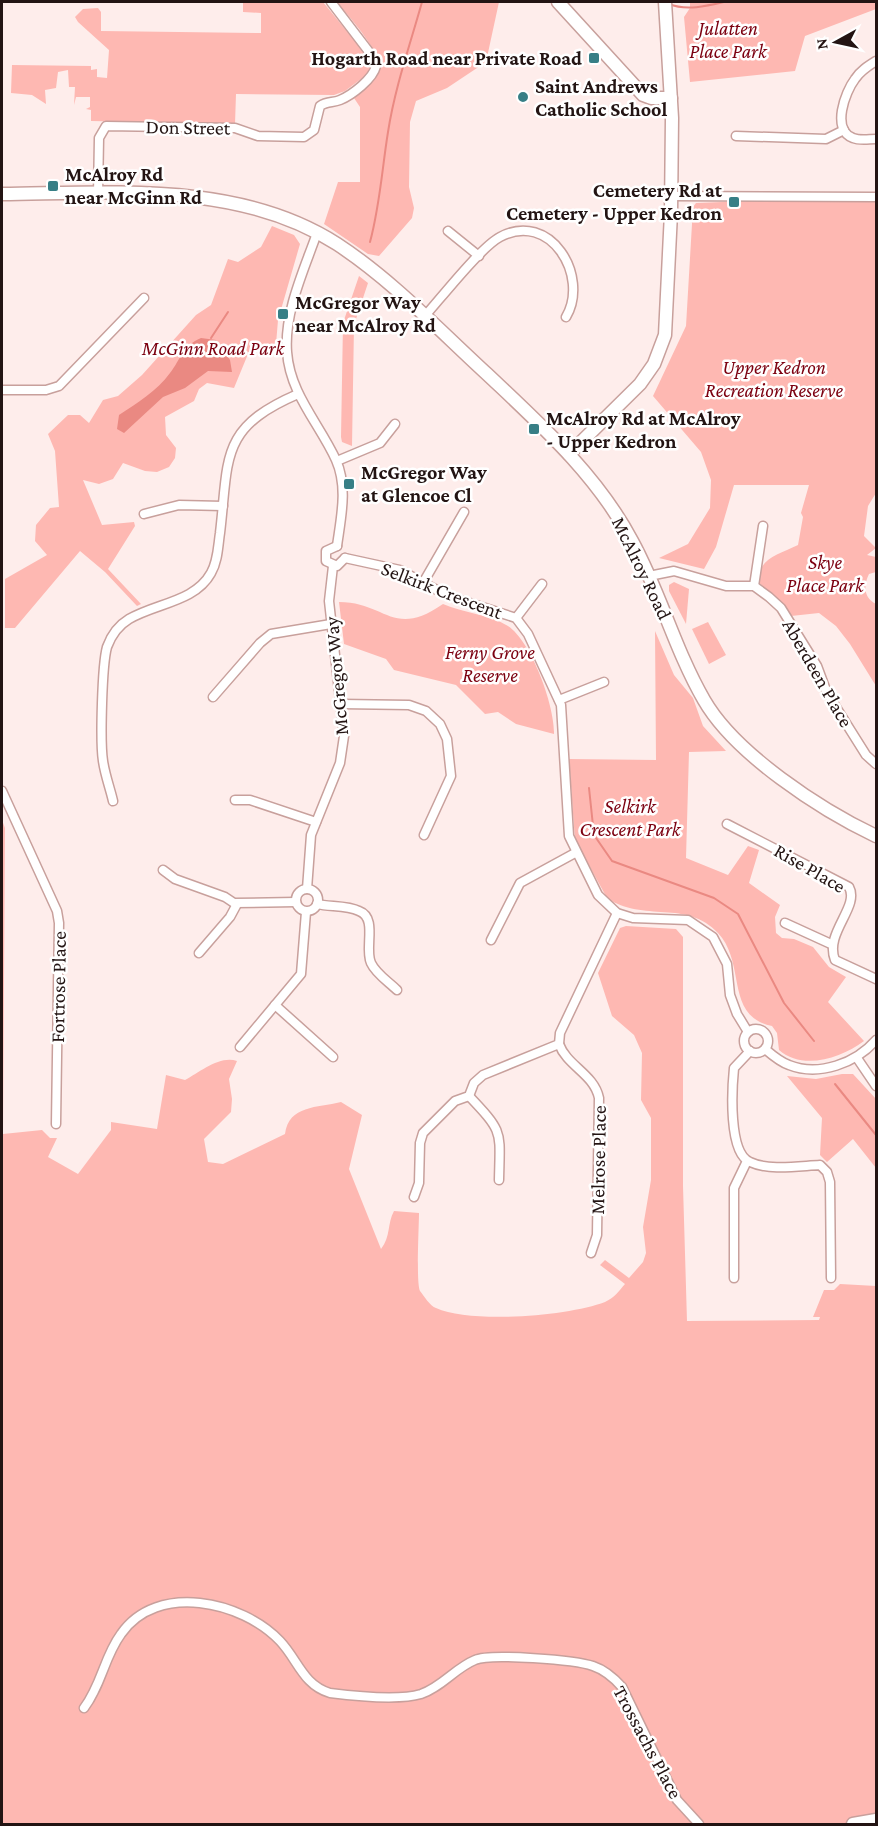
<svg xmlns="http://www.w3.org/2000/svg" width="878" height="1826" font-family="'Crimson Pro',serif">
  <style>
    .green { fill: #feb8b2 }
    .water { fill: #ea8982 }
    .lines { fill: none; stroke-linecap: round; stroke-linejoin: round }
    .stream { stroke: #ea8982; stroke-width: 2 }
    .street-casing { stroke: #c8a09c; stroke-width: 11 }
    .secondary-casing { stroke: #c8a09c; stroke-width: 15 }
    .street { stroke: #fff; stroke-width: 8 }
    .secondary { stroke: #fff; stroke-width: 12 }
    .poi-dot { fill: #377f86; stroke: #fff; stroke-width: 2 }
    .labels { text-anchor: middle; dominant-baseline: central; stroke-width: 5; stroke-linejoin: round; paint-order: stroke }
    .park-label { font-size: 20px; font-style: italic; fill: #7c0010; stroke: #fff }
    .poi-label { font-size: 20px; font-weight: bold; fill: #231413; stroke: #fff; text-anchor: start }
    .street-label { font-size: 20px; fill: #231413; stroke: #fff }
  </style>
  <rect width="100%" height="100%" fill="#feedeb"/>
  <g class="green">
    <path d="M243 2H323L371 61 369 73 345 91 334 95 236 94 235 124 91 121V110L86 109 90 107V97H76L74 105 75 87H69L68 70 58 72 56 88 45 90 46 104 32 95 11 93 12 65 91 66V70L97 69V77L107 78 109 50 78 22 75 17 83 9 98 8 101 12V31L261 33V13L243 12Z"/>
    <path d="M337 2H499L486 62 447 88 416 101 410 122 409 187 414 208 412 218 379 256 368 254 324 224 338 182H360V107L352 95C360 89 373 83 378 74 387 57 348 16 337 2Z"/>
    <path d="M690 2H876V9L805 36 795 71 690 82 684 17 690 8Z"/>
    <path d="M749 201H876V493L868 506 864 536 876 548 867 555 876 557V572L869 574C863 586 864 598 876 604V686L850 644 836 626 819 613 791 616 779 600 758 582C759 557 778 555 798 545L803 517 801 513 809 485H734L716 547 704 569 659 558 688 544 710 508 711 480 701 452 653 396 686 326 693 207 696 203Z"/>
    <path d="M272 226 294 235 300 244 278 320 276 344 248 354 234 388 207 383 199 389 194 401 165 417 166 435 176 448 175 458 169 467 157 472 145 471 123 463 113 479 99 484 83 480 102 525 134 522 135 526 108 569 141 604 137 606 105 572 80 551 15 628H5V579L47 555 35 541 36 525 50 508 59 507 55 451 48 434 68 415H80L89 423 103 400 118 396 142 375 196 315 211 305 228 259 238 262 261 247Z"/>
    <path d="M359 276 368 283 354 325 352 446 342 442 341 437 343 323Z"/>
    <path d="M674 582 689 589 686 624 669 591V585Z"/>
    <path d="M339 602C386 602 393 639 443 604 463 613 489 614 508 626 532 642 555 707 554 734L516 724 498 712 485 714 456 685 394 670 386 659 344 644Z"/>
    <path d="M708 622 726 655 709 664 692 629Z"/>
    <path d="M655 631 674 675 693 698 703 726 726 751 689 752 686 858 728 875 748 846 759 850 749 883 780 905 775 917 776 933 782 938 794 939 813 947 829 967 846 977 828 1002 864 1041C841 1058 803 1071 779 1050L777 1033 772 1026C724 1016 747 964 718 933 687 899 643 923 607 898L575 840 569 759 656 760Z"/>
    <path d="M2 820 5 828 3 1134 42 1130 50 1138H57L48 1157 78 1174 111 1130V1122L157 1129 166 1075 185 1080C200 1072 220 1055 237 1061L229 1079 232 1099 231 1112 204 1139 208 1162 223 1164 285 1134C289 1105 317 1108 341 1102L362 1115 349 1169 381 1249C391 1236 387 1224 394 1211L419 1213C419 1227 416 1283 420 1291 424 1296 430 1306 436 1308 471 1324 569 1316 605 1302 614 1298 619 1291 625 1284L600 1265 605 1260 629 1278 643 1262 646 1253 643 1227 651 1180V1118L641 1100 642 1053 634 1035 612 1016 598 973 620 928 626 926 676 929 683 937V1186L687 1321 819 1320 820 1317H813L824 1290H834L840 1284 876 1286V1824H2Z"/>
    <path d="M842 1074H853L876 1099V1168L853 1139 827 1162 820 1155 822 1118 787 1076 816 1079Z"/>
  </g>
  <path class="water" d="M201 338 216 340 230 360 232 372 208 371 185 388 163 397 124 433 117 429 119 415C137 403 157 391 170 373 181 359 183 345 201 338Z"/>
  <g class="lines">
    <g class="stream">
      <path d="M669 4C686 11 707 6 724 2"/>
      <path d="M370 242C380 205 382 169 388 132 395 87 410 45 422 2"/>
      <path d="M211 338 228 312"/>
      <path d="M589 788 594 835 612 861 714 898 738 914 784 1003 814 1041"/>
      <path d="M835 1084 876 1135"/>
    </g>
    <g class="street-casing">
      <g id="street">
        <path d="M876 61C868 66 860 71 855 79 845 92 831 130 853 138 860 141 869 139 876 139"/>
        <path d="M736 136 826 139 844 130"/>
        <path d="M98 194 99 138 106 126 235 128 258 136 304 137 314 130 320 106C327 101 333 103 340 100 352 95 373 79 376 66L373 57 331 2"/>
        <path d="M672 196 876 197"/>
        <path d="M448 231 479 256"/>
        <path d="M317 233C304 270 284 312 287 352 290 394 319 423 336 460 348 487 341 517 337 546"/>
        <path d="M424 317C441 298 481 247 500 237 550 210 590 276 566 317"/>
        <path d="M2 390H46L59 386 144 298"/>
        <path d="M337 461 380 443 395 424"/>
        <path d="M144 514 179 505 223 506"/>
        <path d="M337 546 326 551V561L337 566 345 558"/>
        <path d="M345 558 400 570 448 596 516 618 528 634 561 705 569 836 598 895 617 913 633 918 688 920 713 937 727 964 730 995 737 1014 748 1032"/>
        <path d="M649 576 674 571 726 586H754L769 597 781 608 817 666 827 693 866 755 876 764"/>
        <path d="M423 583 464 512"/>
        <path d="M754 586 763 526"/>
        <path d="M516 618 542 584"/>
        <path d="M213 697 260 643 271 634 331 624"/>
        <path d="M559 700 604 682"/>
        <path d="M341 704 409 705 426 711 440 724 447 739 451 776 424 835"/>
        <path d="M2 791 57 911 59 923 56 1124"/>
        <path d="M235 800H250L316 822"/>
        <path d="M113 801C110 788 105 775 103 761 100 742 102 665 107 647 111 636 119 625 129 619 156 603 195 602 211 573 218 561 218 546 220 533 229 458 219 428 298 394"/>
        <path d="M727 824 849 887C860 907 824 933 835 960L876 979"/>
        <path d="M163 870 175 879 225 897 234 903 296 902"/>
        <circle cx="307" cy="900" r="11"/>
        <path d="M307 889 311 835 340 763 344 736 329 601 333 566"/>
        <path d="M317 904C330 907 347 905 359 911 378 918 364 948 371 963 376 974 389 982 397 990"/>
        <path d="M785 923 831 944"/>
        <path d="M491 940 520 883 575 853"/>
        <path d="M199 953 230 917 237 904"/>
        <path d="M275 1005 333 1057"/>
        <circle cx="756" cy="1041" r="12"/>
        <path d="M559 1044C567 1066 594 1074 599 1098L597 1235 591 1253"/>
        <path d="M240 1047 301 974 306 912"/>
        <path d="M765 1049C772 1055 780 1062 789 1065 819 1077 856 1063 876 1040"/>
        <path d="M750 1051 734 1068C732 1088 728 1153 750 1162 769 1171 799 1166 820 1165L827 1172 830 1182 831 1278"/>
        <path d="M857 1058 876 1086"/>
        <path d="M469 1096C504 1133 500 1130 499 1180"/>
        <path d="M414 1197 419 1183 420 1143 423 1133 455 1101 469 1096 474 1083 483 1075 559 1044 560 1033 617 913"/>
        <path d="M734 1278V1188L747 1161"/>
        <path d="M84 1708C102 1684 104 1657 121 1634 157 1582 242 1601 280 1641 298 1660 303 1685 330 1693 354 1696 398 1701 421 1694 442 1687 455 1668 475 1660 490 1653 576 1660 593 1666 605 1670 614 1678 622 1687L677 1800 699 1824"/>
      </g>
    </g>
    <g class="secondary-casing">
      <g id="secondary">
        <path d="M558 2 643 95 651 98H671"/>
        <path d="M2 194C113 193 239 181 337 244 392 280 439 330 487 374 541 425 597 475 632 541 660 592 675 650 704 700 735 754 821 810 876 836"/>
        <path d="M569 454 640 384 654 364 665 335 671 213 672 118 665 2"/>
        <path d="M853 1824 876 1820"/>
      </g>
    </g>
    <use href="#street" class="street"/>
    <use href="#secondary" class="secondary"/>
  </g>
  <g class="poi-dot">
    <rect x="588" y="52" width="12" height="12" rx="3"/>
    <circle cx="523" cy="97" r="6"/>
    <rect x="47" y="180" width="12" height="12" rx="3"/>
    <rect x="728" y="196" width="12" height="12" rx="3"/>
    <rect x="277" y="308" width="12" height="12" rx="3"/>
    <rect x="528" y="423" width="12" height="12" rx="3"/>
    <rect x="343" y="478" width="12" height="12" rx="3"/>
  </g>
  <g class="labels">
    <g class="park-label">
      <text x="728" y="28">Julatten<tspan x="728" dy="23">Place Park</tspan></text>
      <text x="213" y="348">McGinn Road Park</text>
      <text x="774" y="367">Upper Kedron<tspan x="774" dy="23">Recreation Reserve</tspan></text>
      <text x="825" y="562">Skye<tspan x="825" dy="23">Place Park</tspan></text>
      <text x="490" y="652">Ferny Grove<tspan x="490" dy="23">Reserve</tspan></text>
      <text x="630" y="806">Selkirk<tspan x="630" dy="23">Crescent Park</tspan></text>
    </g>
    <g class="poi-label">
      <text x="582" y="58" text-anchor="end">Hogarth Road near Private Road</text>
      <text x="535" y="86">Saint Andrews<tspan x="535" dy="23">Catholic School</tspan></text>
      <text x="65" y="174">McAlroy Rd<tspan x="65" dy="23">near McGinn Rd</tspan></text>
      <text x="722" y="190" text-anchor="end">Cemetery Rd at<tspan x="722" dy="23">Cemetery - Upper Kedron</tspan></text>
      <text x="295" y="302">McGregor Way<tspan x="295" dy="23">near McAlroy Rd</tspan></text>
      <text x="546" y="418">McAlroy Rd at McAlroy<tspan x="546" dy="23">- Upper Kedron</tspan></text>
      <text x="361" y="472">McGregor Way<tspan x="361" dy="23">at Glencoe Cl</tspan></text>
    </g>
    <g class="street-label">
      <text transform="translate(188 127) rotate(1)">Don Street</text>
      <text transform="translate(642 568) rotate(64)">McAlroy Road</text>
      <text transform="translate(442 590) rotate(21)">Selkirk Crescent</text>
      <text transform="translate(818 673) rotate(60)">Aberdeen Place</text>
      <text transform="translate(336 676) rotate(-95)">McGregor Way</text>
      <text transform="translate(810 868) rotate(30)">Rise Place</text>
      <text transform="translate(58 987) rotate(-89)">Fortrose Place</text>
      <text transform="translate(598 1160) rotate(-89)">Melrose Place</text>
      <text transform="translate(648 1742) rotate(62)">Trossachs Place</text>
    </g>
  </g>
  <rect width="878" height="1826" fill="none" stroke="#231413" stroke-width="6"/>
  <g transform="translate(836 42) rotate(262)" stroke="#ffffff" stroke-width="4.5" paint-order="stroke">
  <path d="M0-4.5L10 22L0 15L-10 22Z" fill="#231413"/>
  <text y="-9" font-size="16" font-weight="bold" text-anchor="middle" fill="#231413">N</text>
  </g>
</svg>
